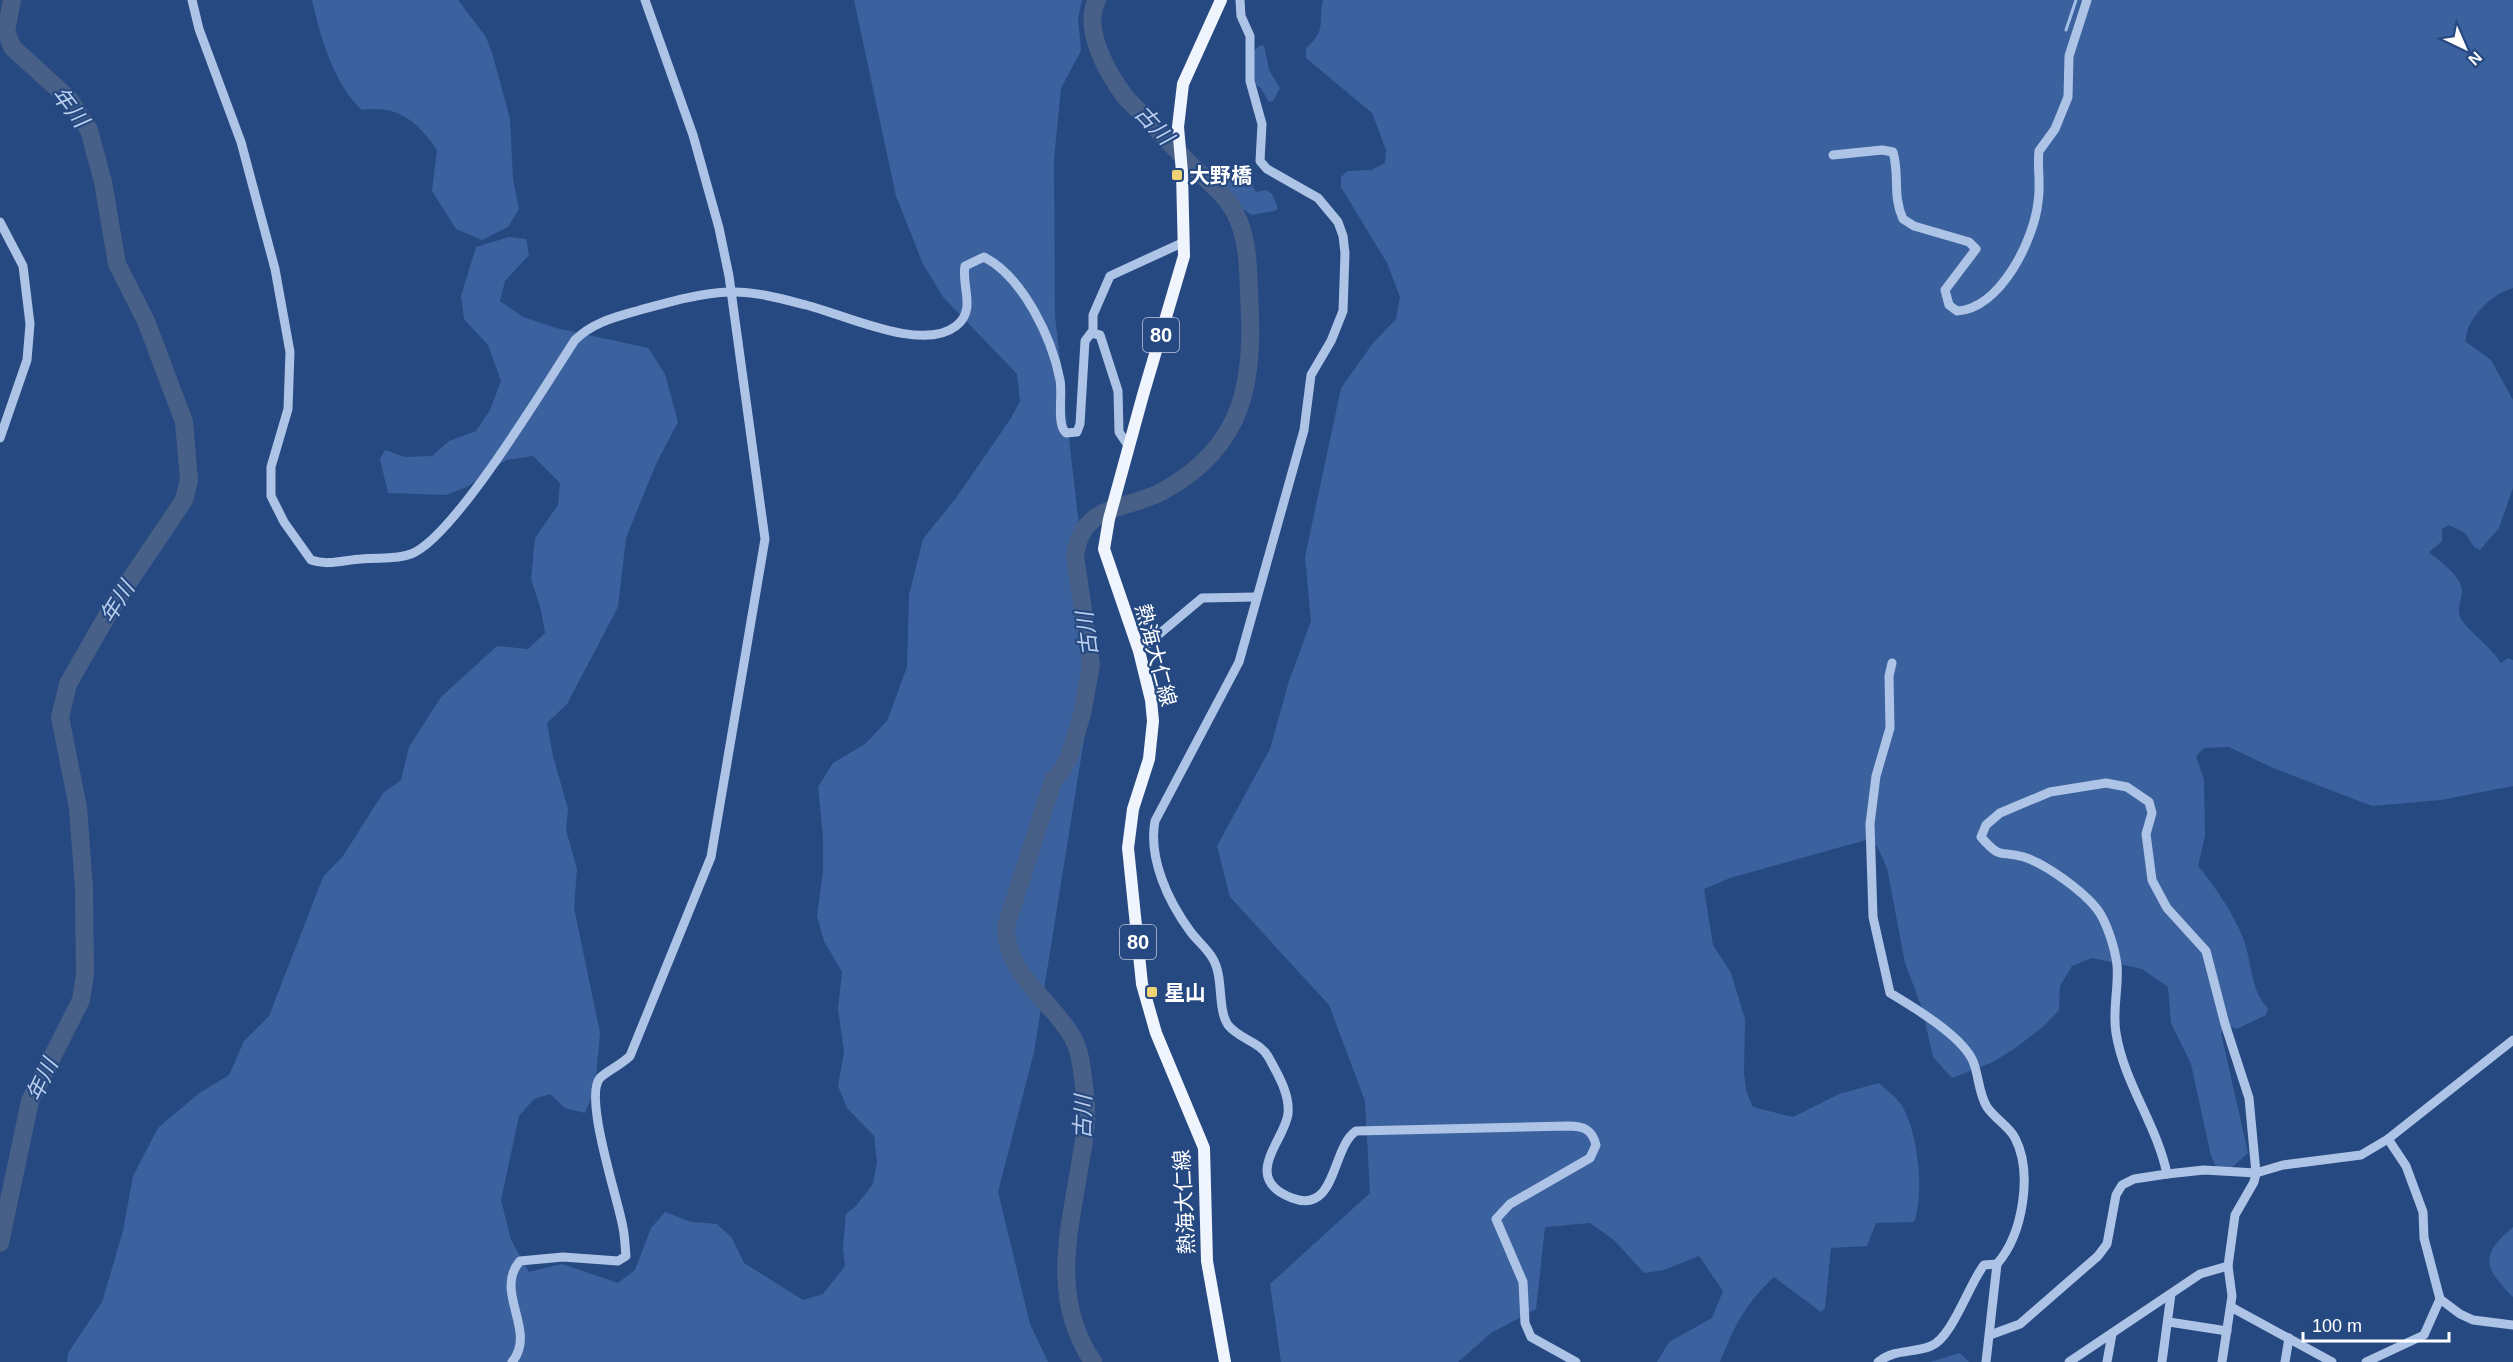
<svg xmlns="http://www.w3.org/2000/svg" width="2513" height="1362" font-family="Arial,'Noto Sans JP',sans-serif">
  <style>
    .green { fill: #3b629e }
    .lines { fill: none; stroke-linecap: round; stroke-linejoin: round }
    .stream { stroke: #a3bee7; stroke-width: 3 }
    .river { stroke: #486088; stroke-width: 18 }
    .minor { stroke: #aec4e6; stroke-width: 9 }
    .major { stroke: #eff4fd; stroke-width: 12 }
    .poi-dot { fill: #efd274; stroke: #264981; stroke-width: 2 }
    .labels { text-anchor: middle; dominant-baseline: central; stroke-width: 4.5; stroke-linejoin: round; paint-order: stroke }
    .shield { fill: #264981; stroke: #bec8d9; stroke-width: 1.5 }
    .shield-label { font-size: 20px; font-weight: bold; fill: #fff }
    .poi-label { font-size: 21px; font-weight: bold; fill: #fff; stroke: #264981; text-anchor: start }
    .street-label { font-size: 21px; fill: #fff; stroke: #264981 }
    .water-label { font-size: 22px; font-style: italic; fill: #bacfee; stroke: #264981 }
  </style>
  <rect width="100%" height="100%" fill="#264981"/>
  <g class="green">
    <path d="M312 0H458L486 37 493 56 510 119 513 179 519 209 508 227 482 240 456 229 432 191 437 150C417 121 398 105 362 110 333 83 321 38 312 0Z"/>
    <path d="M854 0H1082L1078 18 1081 51 1061 88 1054 159 1055 316 1080 534 1089 647 1085 733 1034 1052 998 1192 1030 1324 1048 1362H67L68 1353 102 1302 123 1231 133 1176 158 1128 198 1094 229 1075 244 1041 269 1016 323 877 343 856 383 793 401 780 409 747 441 697 497 646 528 649 545 633 541 610 531 579 535 538 558 505 560 483 533 456 506 460 467 487 446 495 388 493 380 459 385 450 405 457 432 456 449 441 476 431 490 410 501 381 488 345 464 319 461 296 476 247 509 237 526 239 529 255 505 281 500 301 523 317 556 328 648 348 665 374 678 422 656 464 626 538 618 607 567 704 547 723 553 756 568 809 566 830 577 869 574 908 600 1033 595 1088 585 1113 565 1108 550 1094 534 1099 519 1116 501 1200 511 1240 529 1272 562 1264 618 1283 635 1270 651 1228 665 1212 691 1222 717 1224 732 1238 744 1263 803 1300 823 1294 845 1266 843 1247 846 1214 856 1206 873 1184 877 1162 874 1136 847 1108 838 1086 844 1052 838 1009 842 972 824 941 817 916 823 871V836L818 787 833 763 865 744 887 721 907 667 909 595 923 539 956 498 1011 418 1020 401 1017 374 943 297 923 264 896 196Z"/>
    <path d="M1323 0H2513V288C2493 293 2464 320 2466 342L2491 360 2513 400V488L2499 528 2480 550 2474 547 2465 533 2449 525 2442 529V541L2429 552C2440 562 2461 575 2462 591 2462 603 2454 610 2463 622 2475 637 2491 647 2501 663L2508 658 2513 660V786L2441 800 2372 806 2273 768 2229 747 2204 748 2196 756 2204 780 2205 836 2198 866C2216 888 2232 911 2243 938 2252 960 2250 991 2268 1008L2266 1015 2237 1029 2225 1025 2221 1033 2248 1153 2230 1169 2218 1170 2211 1156 2191 1064 2171 1023 2168 987 2142 969 2092 958 2072 966 2060 986 2059 1010 2043 1027 2014 1049 1993 1062 1952 1078 1933 1057 1922 1008 1905 963 1887 868 1877 846 1866 840 1730 878 1704 889 1713 945 1731 973 1745 1019 1744 1072 1746 1091 1753 1107 1793 1117 1839 1094 1879 1083C1886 1090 1895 1096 1900 1103 1918 1128 1925 1194 1914 1222L1876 1223 1867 1246 1831 1248 1825 1308 1821 1312 1774 1277C1745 1304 1734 1327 1720 1362H1657L1669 1342 1712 1318 1723 1291 1699 1256 1664 1270 1644 1273 1614 1240 1590 1223 1545 1227 1536 1309 1491 1333 1458 1362H1281L1270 1284 1370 1193 1365 1101 1329 1005 1230 897 1217 846 1270 749 1289 681 1311 621 1305 557 1341 388 1373 343 1396 319 1400 297 1387 263 1341 187V177L1348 171 1371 170 1385 163 1386 150 1372 113 1306 58V48C1327 30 1318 23 1323 0Z"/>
    <path d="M1264 45 1269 70 1280 88 1273 101 1269 102 1260 87 1254 85 1253 52 1259 46Z"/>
    <path d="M1221 167C1228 175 1243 169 1250 178 1253 181 1252 187 1256 192L1266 190 1272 194 1278 208 1275 211 1251 215 1245 210H1239L1209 176 1211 171Z"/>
    <path d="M2513 1227V1297C2483 1267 2480 1255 2513 1227Z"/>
    <path d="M1960 1353 1969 1362H1930Z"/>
  </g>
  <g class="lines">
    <path class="stream" d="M2066 30 2076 0"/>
    <g class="river">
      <path d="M0 1243 30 1101 81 1000 85 974 84 888 78 808 60 717 68 684 112 607 184 500 189 480 184 422 146 321 117 264 103 182 89 130 69 99 12 47 6 31 12 0"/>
      <path d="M1093 1362C1049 1296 1070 1230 1081 1158 1085 1138 1088 1115 1085 1094 1082 1074 1082 1051 1070 1033 1047 997 1005 972 1006 926L1054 778 1062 771 1069 757 1082 714 1091 665 1075 556C1082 502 1127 511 1163 491 1247 445 1254 379 1249 293 1248 266 1248 237 1235 213 1225 193 1205 179 1189 163 1168 141 1147 119 1126 98 1108 74 1082 30 1097 0"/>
    </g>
    <g class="minor">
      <path d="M192 0 199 29 241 142 275 269 290 352 288 409 271 467V496L284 522 311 560C328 566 344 560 361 559 377 557 396 560 411 554 454 538 546 384 575 340 593 322 616 317 640 310 669 302 700 293 730 292 754 291 783 299 806 305 843 314 922 353 956 326 977 310 961 286 965 266L984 257C1023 277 1052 338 1060 380 1063 395 1056 424 1066 433L1077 432 1080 424 1085 341 1091 333 1100 335 1118 391 1119 432 1129 447"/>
      <path d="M1240 0 1241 16 1250 36V81L1262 124 1260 161 1267 169 1318 198 1338 222 1343 236 1345 253 1343 311 1331 341 1311 375 1304 430 1239 662 1155 821C1148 858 1168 901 1190 931 1197 941 1207 948 1213 959 1224 978 1217 1009 1228 1025 1240 1040 1260 1041 1269 1058 1278 1075 1290 1094 1288 1114 1285 1140 1240 1178 1292 1198 1337 1215 1331 1148 1356 1131L1568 1126C1583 1126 1592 1129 1596 1145L1590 1158 1510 1204 1496 1219 1523 1282 1525 1323 1531 1337 1576 1362"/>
      <path d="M1833 155 1882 150 1893 152C1900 176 1892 195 1903 219L1914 226 1969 242 1976 249 1945 290 1949 305 1957 311C2000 309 2034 240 2038 202 2041 183 2037 167 2039 151L2055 129 2068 97 2069 56 2087 0"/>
      <path d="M0 222 23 266 30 324 27 360 0 438"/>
      <path d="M1093 332V315L1110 276 1184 242"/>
      <path d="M1139 651 1202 598 1256 597"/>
      <path d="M1892 663 1889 676 1890 728 1876 776 1870 824 1873 917 1890 993C1913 1007 1959 1034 1972 1059 1979 1073 1978 1093 1987 1107 1995 1119 2009 1126 2015 1138 2033 1173 2023 1234 1997 1264L1986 1362"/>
      <path d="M2388 1139 2406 1166 2423 1212 2424 1238 2440 1299 2460 1314 2473 1320 2513 1325"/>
      <path d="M2167 1174C2157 1125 2124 1083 2116 1033 2112 1010 2119 988 2117 965 2115 949 2107 922 2097 909 2083 891 2046 864 2024 857 1999 850 2001 860 1981 837L1986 825 2000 813 2050 792 2106 783 2127 787 2149 802 2152 813 2146 834 2152 880 2167 908 2206 951 2225 1024 2249 1098 2256 1173 2254 1182 2235 1215 2228 1266 2232 1296 2222 1362"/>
      <path d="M2231 1307 2332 1362"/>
      <path d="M2169 1322 2227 1331"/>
      <path d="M1990 1335 2020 1324 2098 1256 2107 1244 2116 1195 2122 1185 2134 1179 2167 1174 2204 1170 2256 1173 2283 1165 2361 1155 2388 1139 2513 1040"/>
      <path d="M512 1362C538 1331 493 1292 520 1261L563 1257 618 1261 626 1256C625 1247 625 1237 623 1228 619 1202 583 1097 600 1078 607 1071 621 1065 630 1056L711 857 765 539 729 276 719 228 693 135 645 0"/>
      <path d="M1878 1362C1897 1348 1911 1354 1931 1346 1952 1338 1969 1284 1984 1265L1997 1264"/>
      <path d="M2069 1362 2200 1274 2228 1266"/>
      <path d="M2107 1362 2112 1334"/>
      <path d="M2162 1362 2171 1294"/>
      <path d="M2285 1362 2289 1338"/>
      <path d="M2366 1362 2424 1335 2440 1299"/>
    </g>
    <path class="major" d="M1221 0 1183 84 1178 127 1182 172 1184 256 1143 395 1109 519 1104 549 1139 651 1151 700 1153 721 1149 759 1133 809 1128 848 1142 984 1156 1033 1204 1148 1207 1261 1225 1362"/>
  </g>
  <g class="poi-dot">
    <rect x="1171" y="169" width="12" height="12" rx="3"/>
    <rect x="1146" y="986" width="12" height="12" rx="3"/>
  </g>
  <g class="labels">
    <g class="shield">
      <rect x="1143" y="318" width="36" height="34" rx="4.5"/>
      <rect x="1120" y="925" width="36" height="34" rx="4.5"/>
    </g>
    <g class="shield-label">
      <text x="1161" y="335">80</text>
      <text x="1138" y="942">80</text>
    </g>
    <g class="poi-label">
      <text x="1189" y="175">大野橋</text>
      <text x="1164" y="992">星山</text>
    </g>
    <g class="street-label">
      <text transform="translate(1156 655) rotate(75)">熱海大仁線</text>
      <text transform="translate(1184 1202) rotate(-93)">熱海大仁線</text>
    </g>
    <g class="water-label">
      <text transform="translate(70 107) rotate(52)">年川</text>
      <text transform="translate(1154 125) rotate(47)">古川</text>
      <text transform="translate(117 602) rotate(-58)">年川</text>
      <text transform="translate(1087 634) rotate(-97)">古川</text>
      <text transform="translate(42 1080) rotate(-65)">年川</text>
      <text transform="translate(1083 1117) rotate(-89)">古川</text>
    </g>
  </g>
  <g transform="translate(2465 48) rotate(136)" stroke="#264981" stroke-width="4.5" paint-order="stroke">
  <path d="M0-4.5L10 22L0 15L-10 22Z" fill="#ffffff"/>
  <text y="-9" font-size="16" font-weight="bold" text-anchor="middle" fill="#ffffff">N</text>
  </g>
  <path d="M2303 1332v9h146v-9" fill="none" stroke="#ffffff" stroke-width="3"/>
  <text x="2312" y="1332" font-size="18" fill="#ffffff" stroke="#264981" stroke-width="4.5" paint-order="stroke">100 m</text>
</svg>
